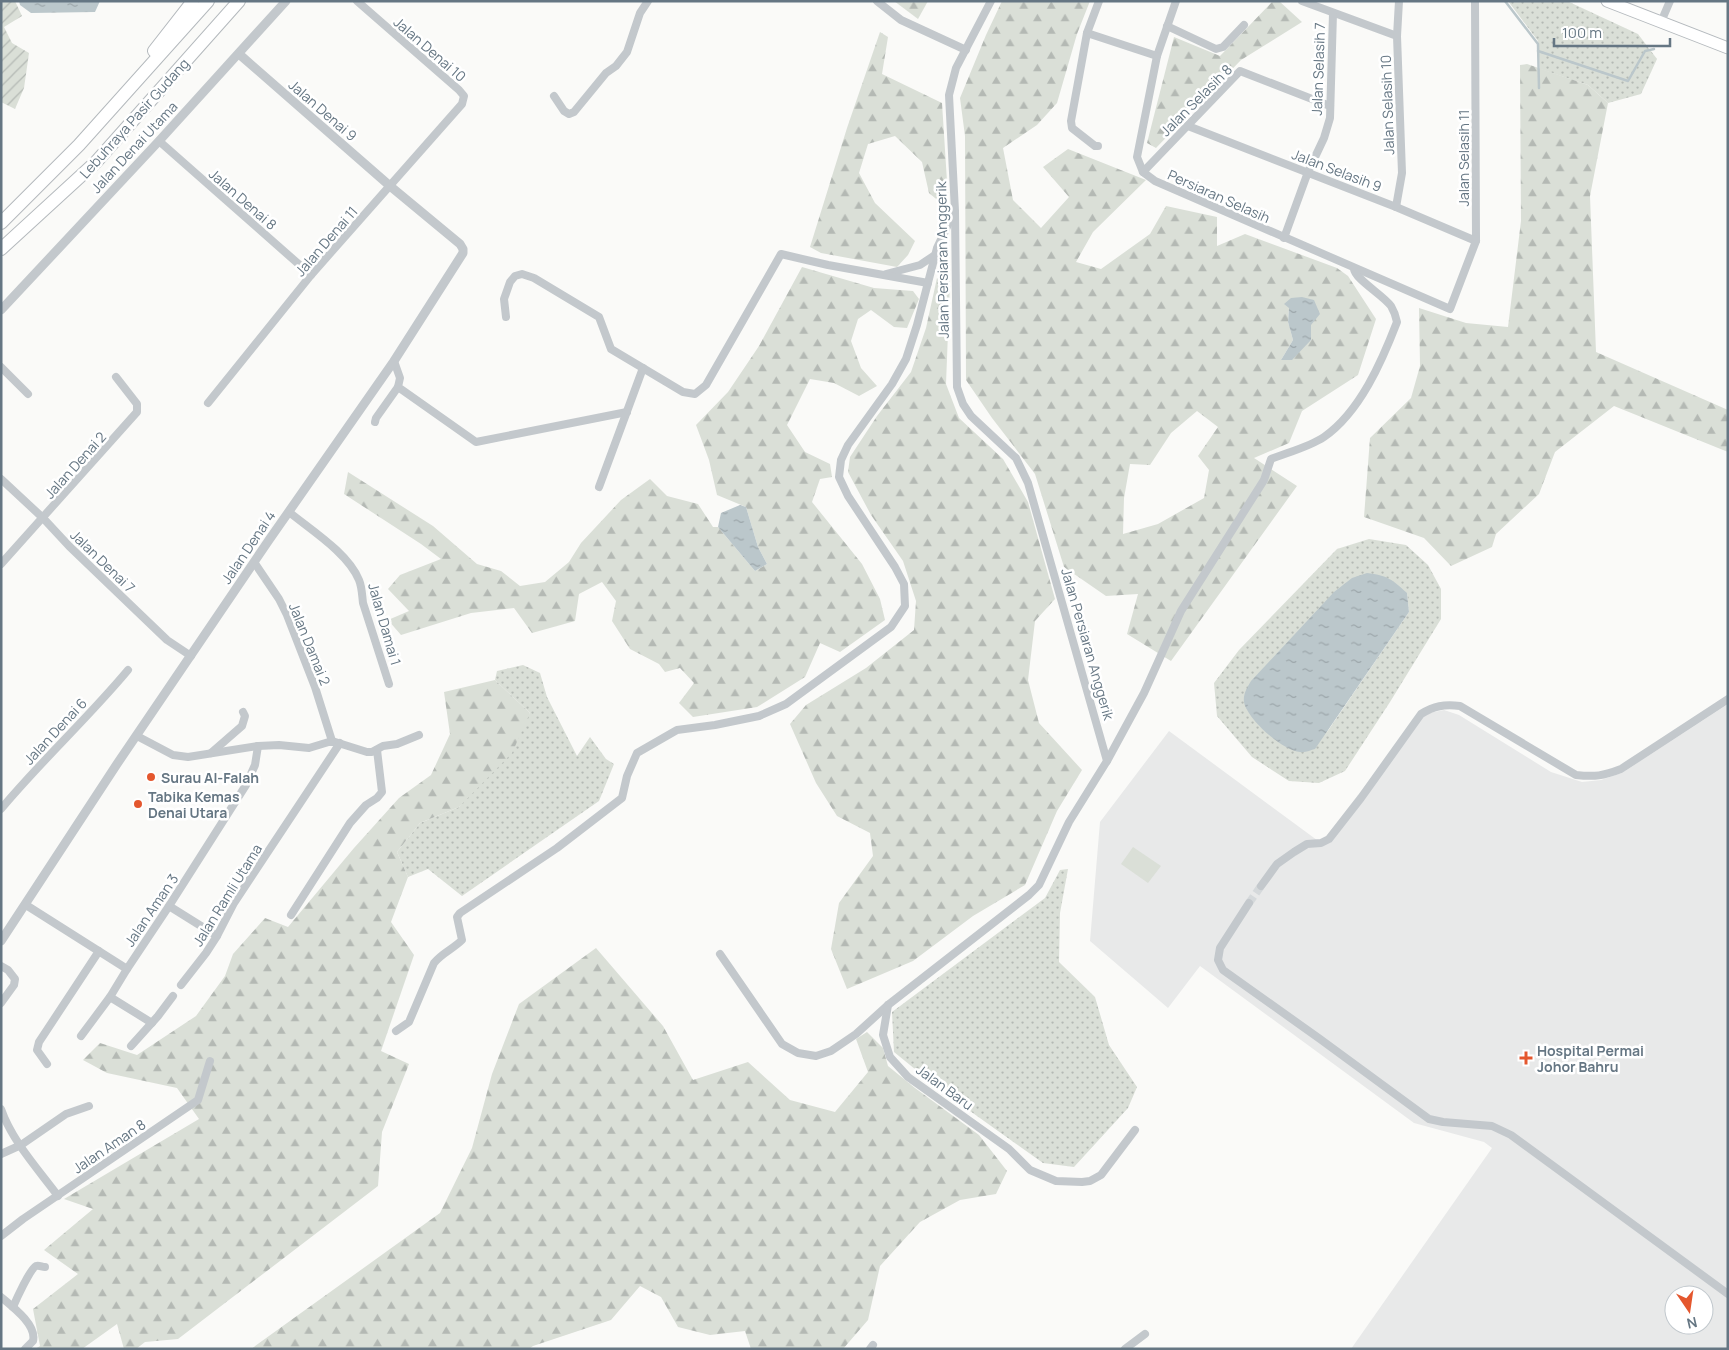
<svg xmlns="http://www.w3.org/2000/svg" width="1729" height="1350" font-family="Manrope,sans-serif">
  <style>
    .built { fill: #e8e9e9; fill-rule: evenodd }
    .grass { fill: url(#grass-dots); fill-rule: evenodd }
    .forest { fill: url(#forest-firs); fill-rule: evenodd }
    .garden { fill: url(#garden-furrows) }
    .pitch { fill: #dadfd7 }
    .water { fill: url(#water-ripples) }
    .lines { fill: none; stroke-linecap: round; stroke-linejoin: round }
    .stream { stroke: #bbc7cb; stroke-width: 2.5 }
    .minor-tunnel { stroke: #d5d9db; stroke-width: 8; stroke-dasharray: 8 4; stroke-linecap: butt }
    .primary-casing { stroke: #b5babe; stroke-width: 13 }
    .trunk-casing { stroke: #b4b9bd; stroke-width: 14 }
    .minor { stroke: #c3c8cc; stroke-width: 8 }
    .tertiary { stroke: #c3c8cc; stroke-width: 9 }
    .primary { stroke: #fff; stroke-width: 11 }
    .trunk { stroke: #fff; stroke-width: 12 }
    .poi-dot { fill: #e4572e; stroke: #fff; stroke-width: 2 }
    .labels { text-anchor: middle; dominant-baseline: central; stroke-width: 5; stroke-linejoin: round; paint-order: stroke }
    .street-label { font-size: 14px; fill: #657683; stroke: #fff }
    .poi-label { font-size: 14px; font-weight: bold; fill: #657683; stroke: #fff; text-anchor: start }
  </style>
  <defs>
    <pattern id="grass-dots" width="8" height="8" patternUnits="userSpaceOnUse" patternTransform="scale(1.25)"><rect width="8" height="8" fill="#dadfd7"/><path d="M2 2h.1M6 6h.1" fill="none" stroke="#b4b9b4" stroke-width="1.8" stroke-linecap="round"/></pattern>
    <pattern id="forest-firs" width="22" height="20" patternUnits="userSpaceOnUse" patternTransform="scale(1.25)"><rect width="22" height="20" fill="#dadfd7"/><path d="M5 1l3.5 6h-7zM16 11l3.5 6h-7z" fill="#b4b9b4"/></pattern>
    <pattern id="garden-furrows" width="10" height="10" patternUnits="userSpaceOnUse" patternTransform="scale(1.25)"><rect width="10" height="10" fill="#dadfd7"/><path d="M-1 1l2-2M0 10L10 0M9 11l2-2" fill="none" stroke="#b4b9b4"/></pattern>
    <pattern id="water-ripples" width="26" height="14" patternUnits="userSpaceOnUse" patternTransform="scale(1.25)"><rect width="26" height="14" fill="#bbc7cb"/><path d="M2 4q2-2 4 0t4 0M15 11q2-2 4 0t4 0" fill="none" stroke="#9ca6aa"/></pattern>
  </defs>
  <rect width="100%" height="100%" fill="#fafaf8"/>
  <path class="built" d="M1728 704V1349H1351L1492 1148 1484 1142 1414 1123 1200 966 1168 1008 1090 941 1100 822 1169 731 1321 843 1408 730 1425 714 1444 710 1459 715 1551 772 1582 782 1601 780 1622 773ZM1674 1295H1704V1325H1674Z"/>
  <g class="grass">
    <path d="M1508 1H1567L1638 34 1657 59 1641 94 1608 103 1588 85 1540 69 1538 41Z"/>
    <path d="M1369 539 1406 545 1428 565 1441 589V619L1390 702 1345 771 1319 783 1289 781 1252 757 1217 716 1214 683 1239 650 1337 549ZM1407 593 1409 612 1325 735Z"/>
    <path d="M523 665 540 673 547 697 577 756 590 737 606 759 614 764 599 801 462 896 428 869 408 877 397 852 420 823 459 807 530 713 495 680 497 671Z"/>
    <path d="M1068 869 1060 913 1059 962 1095 997 1109 1045 1137 1087 1128 1108 1074 1167 1043 1163 942 1091 894 1052 892 1012 1045 898 1060 870Z"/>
  </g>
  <g class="forest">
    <path d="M894 1H928L918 19Z"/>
    <path d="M1002 1H1090L1077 34 1057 103 1037 125 1003 148 1013 200 1041 228 1069 197 1043 167 1068 149 1146 180 1093 232 1076 262 1101 269 1150 234 1166 206 1217 217V246L1245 234 1337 268 1348 276 1376 319 1358 375 1302 411 1289 443 1254 458 1297 486 1171 661 1127 634 1138 594 1106 596 1064 567 1035 474 992 418 966 380 965 136 960 98 986 35ZM1289 308 1311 340 1281 360 1293 340 1288 322ZM1197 411 1218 427 1198 456 1209 470 1204 498 1158 524 1123 534 1124 498 1130 464 1150 465 1171 433Z"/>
    <path d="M1273 1H1279L1302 22 1241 60 1156 148 1147 143 1174 37 1220 56Z"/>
    <path d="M880 32 888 37 882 74 942 103 948 197 941 203 929 193 922 162 895 136 868 144 859 173 875 203 915 241 908 255 897 267 821 253 810 247 847 128Z"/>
    <path d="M1527 64 1588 85 1608 103 1590 196 1596 352 1728 410V452L1614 406 1555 452 1539 494 1496 534 1492 547 1451 566 1424 538 1364 517 1370 438 1411 398 1420 366 1419 308 1466 323 1508 327 1521 221 1520 65Z"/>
    <path d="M802 267 874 288 913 291 919 299 907 328 894 327 871 310 858 319 851 341 861 368 877 386 859 396 834 383 810 379 787 425 805 452 830 464 832 477 820 479 812 502 862 564 880 599 885 620 840 652 820 643 805 677 757 707 693 717 679 703 694 683 680 668 665 672 659 664 630 649 612 621 616 601 602 582 579 594 575 621 532 633 514 608 471 613 401 635 388 620 409 611 388 589 400 575 441 559 421 544 344 494 348 472 433 526 477 564 501 571 520 586 545 582 569 562 581 543 621 500 650 479 667 496 698 504 713 527H718L755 571 767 564 758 547 746 507 717 495 709 460 696 425 728 392 759 346Z"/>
    <path d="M937 278 950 281 946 384 959 418 1003 459 1028 502 1055 599 1035 621 1028 680 1039 723 1082 770 1057 811 1025 885 973 916 913 961 847 989 831 949 839 903 873 856 870 833 837 816 816 783 790 724 806 705 866 668 914 630 916 601 903 561 871 515 848 472 850 457 877 416 911 372 926 328Z"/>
    <path d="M495 680 530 713 512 753 459 807 420 823 397 852 408 877 391 922 414 955 381 1051 409 1064 382 1132 378 1186 178 1339 145 1342 136 1349H124L117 1324 82 1349H35L40 1346 33 1309 78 1274 44 1250 93 1209 64 1199 199 1119 177 1088 107 1073 83 1060 100 1043 137 1055 196 1016 225 976 233 954 265 918 288 927 354 848 399 798 431 775 450 734 444 692Z"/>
    <path d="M596 948 663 1026 693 1080 748 1062 790 1100 835 1112 868 1072 856 1039 867 1032 883 1048 888 1066 915 1088 979 1135 1007 1171 996 1194 960 1200 920 1222 880 1266 868 1320 843 1349H751L745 1331 710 1335 678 1327 661 1297 640 1286 611 1320 533 1346 529 1349H251L440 1213 472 1148 492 1074 519 1004Z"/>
  </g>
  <path class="garden" d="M1 1H15L22 16 4 27 12 43 29 53 24 88 15 109 1 102Z"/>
  <path class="pitch" d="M1133 847 1161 866 1148 883 1121 864Z"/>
  <g class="water">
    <path d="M19 1H100L95 12 31 13 20 5Z"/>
    <path d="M1302 297 1314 300 1320 314 1311 325V340L1292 360H1281L1293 340 1288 322 1289 308 1284 304 1291 298Z"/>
    <path d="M740 505 746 507 758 547 767 564 755 571 718 527 721 513Z"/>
    <path d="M1367 573C1387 575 1393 580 1407 593L1409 612 1315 749C1311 750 1305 753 1300 752 1283 751 1247 719 1244 702 1243 694 1247 688 1251 681L1334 592 1352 578Z"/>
  </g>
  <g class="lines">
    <g class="stream">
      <path d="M1505 1 1538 44 1539 88"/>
      <path d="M1538 51 1628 81 1645 51 1654 49"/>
    </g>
    <path class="minor-tunnel" d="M1249 903 1261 886"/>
    <g class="primary-casing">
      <path id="primary" d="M1607 1 1728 48"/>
    </g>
    <g class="trunk-casing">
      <g id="trunk">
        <path d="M154 51 193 1"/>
        <path d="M1 223 79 145 208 1"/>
        <path d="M1 249 96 162 239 1"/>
      </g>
    </g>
    <g class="minor">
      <path d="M877 1 901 20 966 50"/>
      <path d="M1176 1 1157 56 1137 157 1143 172 1155 181 1450 309 1476 241 1475 1"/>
      <path d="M1302 1 1397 36"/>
      <path d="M1661 22 1670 1"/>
      <path d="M1167 26 1216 49 1223 47 1244 25"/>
      <path d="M1087 33 1157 56"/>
      <path d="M554 96 564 111 569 114 574 112 606 73 616 66 627 52 640 13 648 1"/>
      <path d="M1188 126 1396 207 1476 241"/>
      <path d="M159 141 311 275"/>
      <path d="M1098 146H1095L1072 128 1071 121 1087 33 1099 1"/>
      <path d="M1143 172 1240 71 1330 106"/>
      <path d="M1396 207 1402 173 1397 36 1399 1"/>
      <path d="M1284 238 1308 172 1324 138 1330 118 1333 13"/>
      <path d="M886 274 920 265 935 255"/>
      <path d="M506 317 504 299 510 282 515 276 522 274 534 278 599 317 611 349 683 392 695 394 706 385 781 254 828 265 928 283"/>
      <path d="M394 361 400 378 398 387 476 442 627 412"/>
      <path d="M1 367 28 394"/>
      <path d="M208 403 311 275 462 104 464 96 459 90 357 1"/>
      <path d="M375 422 376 418 398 387"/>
      <path d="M1 479 43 518 69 546 167 640 191 656"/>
      <path d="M599 487 643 368"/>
      <path d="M289 512C311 530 348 553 359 580 362 587 362 595 363 603L389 684"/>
      <path d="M254 562 279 599 287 615 315 687 332 741"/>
      <path d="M1 564 137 412V404L116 377"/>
      <path d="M137 736 173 755 188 757 258 746 279 745 309 748 332 741 367 752H372L383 746 397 744 419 735"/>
      <path d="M211 753 242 726 245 716 243 712"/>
      <path d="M1107 761 1144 693 1181 611 1264 480 1271 459C1289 452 1309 447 1324 437 1360 412 1382 361 1397 322 1396 317 1394 311 1391 306 1383 295 1355 279 1354 269"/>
      <path d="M1 809C41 761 88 718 128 670"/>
      <path d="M1261 886 1277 864 1294 852 1307 844 1321 843 1329 839 1361 798 1421 714C1434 706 1444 704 1460 706L1576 775C1595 777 1603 776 1621 769L1728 699"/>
      <path d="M1249 903 1220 948 1218 960 1223 970 1320 1039 1429 1119 1443 1122 1492 1126 1511 1135 1728 1294"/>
      <path d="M26 905 127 969"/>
      <path d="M169 906 217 936"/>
      <path d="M291 915 350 823 366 805 377 798 382 792 377 750"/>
      <path d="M720 954 782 1044 798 1053 816 1056 831 1051 856 1034 888 1005 1029 895 1039 885 1069 822 1107 761 1028 483 1016 458 971 416 963 404 957 387 955 211 949 95 956 68 991 1"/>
      <path d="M1 966 8 970 15 979 14 985 1 1003"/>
      <path d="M181 985 206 953 217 936 234 903 340 743"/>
      <path d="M110 997 152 1023"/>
      <path d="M888 1005 883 1035 890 1057 908 1077 1009 1149 1030 1170 1056 1181 1082 1182 1090 1181 1101 1175 1135 1130"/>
      <path d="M396 1031 409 1022 434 963C442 953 453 949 462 940L457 917 460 913 557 848 622 798 627 776 637 753 677 730 715 725 759 716 786 704 891 627 905 606 904 584 895 567 848 496 839 477 841 460 848 445 892 384 906 359 917 325 937 248 954 212"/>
      <path d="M81 1036 110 997 127 969 169 906 246 785 255 765 258 746"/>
      <path d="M131 1046 158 1016 173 996"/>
      <path d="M47 1064 37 1050 39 1042 99 951"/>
      <path d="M1 1109C12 1141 38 1169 58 1196"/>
      <path d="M1 1154 21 1145 66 1114 89 1106"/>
      <path d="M1 1236 23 1219 198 1100 210 1061"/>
      <path d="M1 1297C13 1307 37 1325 33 1341L25 1349"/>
      <path d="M13 1307C16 1300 30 1269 36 1266 39 1265 42 1267 45 1267"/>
      <path d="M870 1349 873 1345"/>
      <path d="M1125 1349 1145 1334"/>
    </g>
    <g class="tertiary">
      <path d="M1 310 159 141 286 1"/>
      <path d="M1 941 117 764 269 540 394 361 463 253V249L460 244 390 186 239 54"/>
    </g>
    <use href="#primary" class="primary"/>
    <use href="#trunk" class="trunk"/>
  </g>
  <g class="poi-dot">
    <circle cx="151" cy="777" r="5"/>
    <circle cx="138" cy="804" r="5"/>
    <path d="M1523.5 1050.5h5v5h5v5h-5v5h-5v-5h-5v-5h5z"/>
  </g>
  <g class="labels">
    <g class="street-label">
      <text transform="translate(430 49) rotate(41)">Jalan Denai 10</text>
      <text transform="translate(1318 69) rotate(-88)">Jalan Selasih 7</text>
      <text transform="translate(1196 100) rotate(-45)">Jalan Selasih 8</text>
      <text transform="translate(1387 105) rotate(-92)">Jalan Selasih 10</text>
      <text transform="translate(323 110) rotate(41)">Jalan Denai 9</text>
      <text transform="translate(134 118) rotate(-48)">Lebuhraya Pasir Gudang</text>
      <text transform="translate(134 147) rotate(-47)">Jalan Denai Utama</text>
      <text transform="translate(1463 158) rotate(-90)">Jalan Selasih 11</text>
      <text transform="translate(1337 170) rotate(21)">Jalan Selasih 9</text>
      <text transform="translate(1219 196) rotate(24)">Persiaran Selasih</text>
      <text transform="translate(243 199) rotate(41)">Jalan Denai 8</text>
      <text transform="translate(326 241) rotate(-49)">Jalan Denai 11</text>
      <text transform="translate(942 260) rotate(-91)">Jalan Persiaran Anggerik</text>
      <text transform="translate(75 465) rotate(-48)">Jalan Denai 2</text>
      <text transform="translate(248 547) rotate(-56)">Jalan Denai 4</text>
      <text transform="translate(103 561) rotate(44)">Jalan Denai 7</text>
      <text transform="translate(385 624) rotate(74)">Jalan Damai 1</text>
      <text transform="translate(310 644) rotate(68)">Jalan Damai 2</text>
      <text transform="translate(1088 644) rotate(74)">Jalan Persiaran Anggerik</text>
      <text transform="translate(55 731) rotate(-47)">Jalan Denai 6</text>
      <text transform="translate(227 895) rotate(-58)">Jalan Ramli Utama</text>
      <text transform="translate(151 910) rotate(-56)">Jalan Aman 3</text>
      <text transform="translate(945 1087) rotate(36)">Jalan Baru</text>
      <text transform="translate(109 1146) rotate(-34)">Jalan Aman 8</text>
    </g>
    <g class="poi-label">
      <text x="161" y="777">Surau Al-Falah</text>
      <text x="148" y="796">Tabika Kemas<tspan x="148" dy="16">Denai Utara</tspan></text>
      <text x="1537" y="1050">Hospital Permai<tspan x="1537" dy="16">Johor Bahru</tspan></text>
    </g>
  </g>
  <rect width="1729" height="1350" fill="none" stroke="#657683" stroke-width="5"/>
  <g transform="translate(1689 1310) rotate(167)"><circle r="24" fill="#ffffff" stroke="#c1c8cd"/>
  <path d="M0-4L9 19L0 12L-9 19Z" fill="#e4572e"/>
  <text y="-8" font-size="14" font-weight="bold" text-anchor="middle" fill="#657683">N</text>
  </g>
  <path d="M1554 38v8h116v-8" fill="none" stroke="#657683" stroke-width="2.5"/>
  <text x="1562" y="38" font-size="15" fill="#657683" stroke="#ffffff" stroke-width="4" paint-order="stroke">100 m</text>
</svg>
